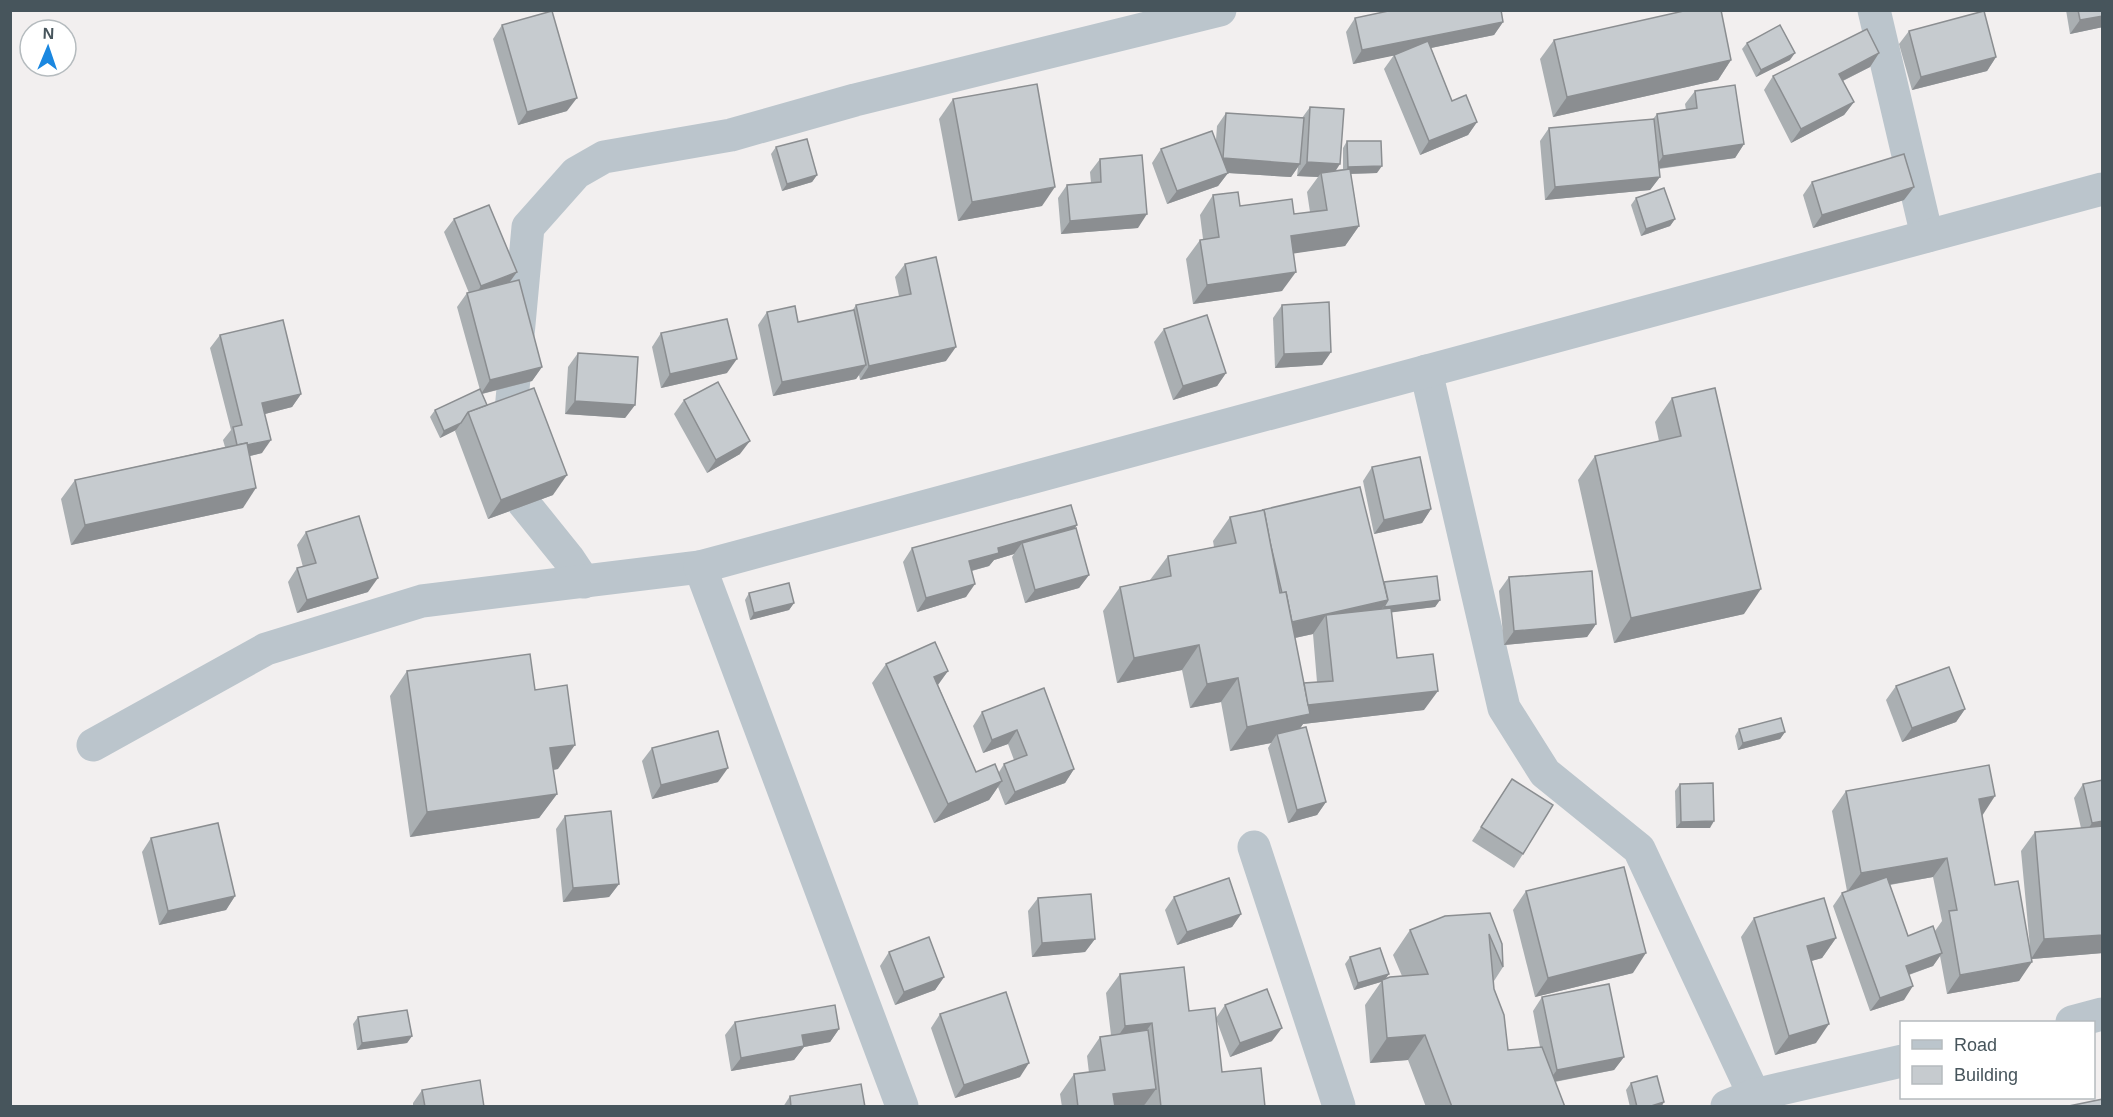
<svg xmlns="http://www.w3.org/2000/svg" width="2113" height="1117" font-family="Helvetica,sans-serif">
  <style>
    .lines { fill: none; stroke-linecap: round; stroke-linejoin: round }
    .minor { stroke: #bbc5cc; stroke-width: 33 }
    .wall { fill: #aaafb2; fill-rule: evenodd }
    .shaded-wall { fill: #8b8e91 }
    .building { fill: #c6cbcf; stroke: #8b8e91; stroke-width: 1.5 }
  </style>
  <rect width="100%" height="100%" fill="#f2efef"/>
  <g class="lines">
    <g class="minor">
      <path d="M1874 10 1927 236"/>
      <path d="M1426 371 1504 708 1545 773 1639 849 1754 1095"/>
      <path d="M584 582 568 558 518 496 508 443 528 227 576 173 604 157 731 135 855 100 1220 10"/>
      <path d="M93 745 266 649 422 601 700 567"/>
      <path d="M1254 847 1339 1106"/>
      <path d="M2072 1022 2102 1014"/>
      <path d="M902 1106 700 567 2102 189"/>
      <path d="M1727 1106 1754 1095 1902 1061"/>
    </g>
  </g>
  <g class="wall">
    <path d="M2066 10H2103V27L2070 34Z"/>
    <path d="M1355 18 1503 22 1494 35 1431 48 1452 101 1477 122 1468 135 1420 155 1384 69 1394 55 1353 64 1346 32Z"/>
    <path d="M502 25 567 111 518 125 493 39Z"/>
    <path d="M1909 31 1996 57 1987 71 1912 90 1899 44Z"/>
    <path d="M1554 40 1731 60 1718 80 1553 117 1540 59Z"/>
    <path d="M1747 43 1790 60 1756 77 1742 49Z"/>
    <path d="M1879 53 1870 67 1843 81 1854 102 1844 115 1791 143 1764 90 1773 76Z"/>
    <path d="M1695 91 1744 144 1735 158 1659 169 1660 177 1650 190 1545 200 1540 141 1549 128 1653 119 1657 114 1686 110 1685 104Z"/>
    <path d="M953 99 1042 206 958 221 939 119Z"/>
    <path d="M1310 107 1336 170 1343 169V148L1347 141 1377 173 1351 174 1359 226 1345 246 1293 253 1282 291 1193 304 1186 259 1200 240 1203 239 1200 215 1213 195 1240 206 1294 214 1310 212 1307 192 1318 177 1297 176 1298 167 1291 177 1228 173 1218 186 1167 204 1152 163 1161 149 1216 140 1217 126 1226 113 1302 118Z"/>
    <path d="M776 147 817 175 812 182 782 191 771 154Z"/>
    <path d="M1100 159 1138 228 1061 234 1058 198 1067 185 1091 183 1090 172Z"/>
    <path d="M1812 182 1904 200 1813 228 1803 195Z"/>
    <path d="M1636 198 1675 219 1670 226 1641 236 1631 205Z"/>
    <path d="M454 219 510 282 542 367 532 381 482 394 487 405 553 495 488 519 455 431 456 430 440 438 430 417 435 410 480 390 457 307 467 293H469L444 232Z"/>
    <path d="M905 264 946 361 860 380 859 375 856 379 773 396 758 325 767 312 798 322 852 311 856 305 899 296 895 277Z"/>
    <path d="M1282 305 1331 352 1322 365 1275 368 1273 318Z"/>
    <path d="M1164 329 1226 373 1217 386 1173 400 1154 342Z"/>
    <path d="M661 333 727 373 661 388 652 347Z"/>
    <path d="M220 335 301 394 292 407 265 414 262 453 250 456 243 508 71 545 61 499 75 480 225 447 223 440 231 430 210 348Z"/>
    <path d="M578 353 635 405 625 418 565 414 568 367Z"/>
    <path d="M1672 398 1744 614 1614 643 1578 480 1595 456 1659 441 1655 422Z"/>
    <path d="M684 400 740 454 707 473 674 414Z"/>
    <path d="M1372 467 1431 509 1422 523 1374 534 1363 481Z"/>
    <path d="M1230 517 1384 582 1440 600 1435 607 1391 612 1397 658 1424 710 1303 724 1300 728 1326 802 1317 815 1288 823 1268 748 1271 743 1230 751 1221 702 1190 708 1182 670 1117 683 1103 611 1120 587 1150 580 1168 556 1214 547 1213 541ZM1313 634 1317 682 1304 684 1295 638Z"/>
    <path d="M1074 529 1089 575 1079 588 1025 603 1012 557 1014 554 994 560 989 566 972 571 966 597 917 612 903 562 912 548Z"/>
    <path d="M306 532 368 592 297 613 288 582 297 568 303 567 297 545Z"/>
    <path d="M1509 577 1596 624 1587 637 1504 645 1499 591Z"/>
    <path d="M749 593 794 603 789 610 750 620 745 600Z"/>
    <path d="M886 664 948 671 938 685 976 772H999L1004 764 1014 760 1008 744 983 753 973 726 982 712 1044 688 1074 769 1065 783 1005 805 998 787 989 800 934 823 872 683Z"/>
    <path d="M407 671 535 690 558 769 553 770 557 794 539 818 410 837 390 696Z"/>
    <path d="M1896 686 1965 709 1956 722 1902 742 1886 700Z"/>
    <path d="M1739 729 1785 732 1780 739 1738 750 1735 736Z"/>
    <path d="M652 748 718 782 652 799 642 761Z"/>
    <path d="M1512 779 1523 854 1514 868 1472 841Z"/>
    <path d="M2103 780V953L2032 959 2019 981 1947 994 1940 956 1933 966 1909 975 1904 1000 1870 1011 1833 906 1842 893 1847 891 1832 811 1846 791 1982 815 1995 885 2030 947 2021 851 2035 832 2081 828 2074 798 2083 784ZM1933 877 1942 921 1935 931 1936 936H1908L1890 885Z"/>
    <path d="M1680 784 1710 828H1676L1675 791Z"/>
    <path d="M565 816 619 884 609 897 563 902 556 829Z"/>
    <path d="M151 838 235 896 226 910 159 925 142 852Z"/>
    <path d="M1526 891 1633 973 1535 997 1513 910Z"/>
    <path d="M1174 897 1241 914 1232 927 1177 945 1165 910Z"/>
    <path d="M1038 898 1095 939 1085 952 1032 957 1028 911Z"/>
    <path d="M1490 913 1503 967 1494 981V989L1508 1050 1540 1047 1533 1011 1542 997 1624 1057 1614 1070 1555 1082 1565 1107H1426L1408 1060 1370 1063 1365 1005 1381 982 1354 990 1345 964 1350 957 1385 979 1402 976 1393 955 1410 930Z"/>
    <path d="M1754 918 1836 938 1822 958 1811 961 1816 1043 1775 1055 1741 937Z"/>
    <path d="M889 952 944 977 935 990 895 1005 880 966Z"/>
    <path d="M1120 974 1189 1011 1216 1018 1225 1005 1272 1041 1230 1057 1216 1019 1222 1072 1265 1107H1145V1104L1143 1107H1062L1060 1094 1074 1074 1089 1073 1087 1056 1100 1037 1111 1035 1106 993Z"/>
    <path d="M940 1014 1020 1077 955 1098 931 1028Z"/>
    <path d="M358 1017 412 1036 407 1043 357 1050 353 1024Z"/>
    <path d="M735 1022 839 1029 830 1042 804 1047 794 1060 731 1071 725 1035Z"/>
    <path d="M1631 1083 1664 1102 1661 1107H1630L1626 1090Z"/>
    <path d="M422 1090 484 1107H413V1103Z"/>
    <path d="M790 1096 865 1107H783Z"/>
  </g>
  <g class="shaded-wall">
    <path d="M2103 16V27L2070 34 2080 20Z"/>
    <path d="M1503 22 1494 35 1353 64 1362 50Z"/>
    <path d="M1795 53 1790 60 1756 77 1761 70Z"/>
    <path d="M1879 53 1870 67 1830 87 1839 74Z"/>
    <path d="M1996 57 1987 71 1912 90 1921 77Z"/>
    <path d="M1731 60 1718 80 1553 117 1567 97Z"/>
    <path d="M577 98 567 111 518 125 527 112Z"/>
    <path d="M1854 102 1844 115 1791 143 1801 129Z"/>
    <path d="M1477 122 1468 135 1420 155 1429 141Z"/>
    <path d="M1744 144 1735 158 1654 169 1663 156Z"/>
    <path d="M1223 158 1300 164 1291 177 1213 172Z"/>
    <path d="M1307 162 1340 164 1331 178 1321 173 1318 177 1297 176Z"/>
    <path d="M1382 166 1377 173 1344 174 1348 167Z"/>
    <path d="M1228 173 1218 186 1167 204 1177 191Z"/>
    <path d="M817 175 812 182 782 191 787 184Z"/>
    <path d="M1660 177 1650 190 1545 200 1555 187Z"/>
    <path d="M1055 187 1042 206 958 221 972 202Z"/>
    <path d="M1914 187 1904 200 1813 228 1822 215Z"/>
    <path d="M1147 214 1138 228 1061 234 1070 221Z"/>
    <path d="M1675 219 1670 226 1641 236 1646 229Z"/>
    <path d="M1359 226 1345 246 1277 256 1291 236Z"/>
    <path d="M517 272 507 286 472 300 481 286Z"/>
    <path d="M1296 272 1282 291 1193 304 1207 285Z"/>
    <path d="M956 347 946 361 860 380 869 366Z"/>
    <path d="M1331 352 1322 365 1275 368 1284 354Z"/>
    <path d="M737 359 727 373 661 388 670 374Z"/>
    <path d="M866 365 856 379 773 396 782 382Z"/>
    <path d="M542 367 532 381 481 394 490 380Z"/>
    <path d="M1226 373 1217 386 1173 400 1183 386Z"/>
    <path d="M301 394 292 407 253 417 262 403Z"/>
    <path d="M575 401 635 405 625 418 565 414Z"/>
    <path d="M461 423 456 430 440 438 444 431Z"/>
    <path d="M271 440 262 453 228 461 238 447Z"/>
    <path d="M750 441 740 454 707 473 716 460Z"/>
    <path d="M567 475 553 495 488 519 501 500Z"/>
    <path d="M256 488 243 508 71 545 85 525Z"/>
    <path d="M1431 509 1422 523 1374 534 1384 520Z"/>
    <path d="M1077 525 1067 539 1022 543 1014 554 994 560 989 566 959 574 969 561 998 548Z"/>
    <path d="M1089 575 1079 588 1025 603 1035 590Z"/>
    <path d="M378 578 368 592 297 613 307 600Z"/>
    <path d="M975 584 966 597 917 612 926 598Z"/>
    <path d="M1761 589 1744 614 1614 643 1631 618Z"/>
    <path d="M1388 600 1375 619 1326 615 1313 634 1276 642 1290 623Z"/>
    <path d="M1440 600 1435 607 1379 614 1384 607Z"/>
    <path d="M794 603 789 610 750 620 754 613Z"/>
    <path d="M1596 624 1587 637 1504 645 1514 631Z"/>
    <path d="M1199 645 1182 670 1117 683 1134 658Z"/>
    <path d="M948 671 934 690V677Z"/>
    <path d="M1238 678 1221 702 1190 708 1207 684Z"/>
    <path d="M1438 691 1424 710 1303 724 1293 739 1277 734 1271 743 1230 751 1247 727 1307 705Z"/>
    <path d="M1965 709 1956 722 1902 742 1912 728Z"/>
    <path d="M1017 730 1008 744 983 753 992 740Z"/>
    <path d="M1785 732 1780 739 1738 750 1743 743Z"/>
    <path d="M575 745 558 769 533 773 550 748Z"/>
    <path d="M728 768 718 782 652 799 661 785Z"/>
    <path d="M1074 769 1065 783 1005 805 1015 792Z"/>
    <path d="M1002 781 989 800 934 823 948 804Z"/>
    <path d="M557 794 539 818 410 837 427 812Z"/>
    <path d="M1995 796 1982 816 1979 799Z"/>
    <path d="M1326 802 1317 815 1288 823 1297 810Z"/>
    <path d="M1714 821 1710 828H1676L1681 822Z"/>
    <path d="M2103 821V832L2083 837 2092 823Z"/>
    <path d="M1947 858 1933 877 1847 892 1861 873Z"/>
    <path d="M619 884 609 897 563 902 573 888Z"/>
    <path d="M235 896 226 910 159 925 168 911Z"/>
    <path d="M1241 914 1232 927 1177 945 1187 932Z"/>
    <path d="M2103 935V953L2031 959 2044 939Z"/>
    <path d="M1836 938 1822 958 1794 966 1807 946Z"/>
    <path d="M1095 939 1085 952 1032 957 1042 943Z"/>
    <path d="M1646 953 1633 973 1535 997 1548 978Z"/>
    <path d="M1942 953 1933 966 1896 979 1906 966Z"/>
    <path d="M2032 962 2019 981 1947 994 1960 975Z"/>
    <path d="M1389 974 1384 981 1354 990 1358 983Z"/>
    <path d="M944 977 935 990 895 1005 904 992Z"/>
    <path d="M1913 986 1904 1000 1870 1011 1880 998Z"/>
    <path d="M1152 1023 1138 1042 1112 1045 1125 1026Z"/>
    <path d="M1829 1024 1816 1043 1775 1055 1789 1036Z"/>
    <path d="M1282 1028 1272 1041 1230 1057 1240 1043Z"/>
    <path d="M839 1029 830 1042 804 1047 794 1060 731 1071 741 1058 802 1035Z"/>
    <path d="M1425 1035 1408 1060 1370 1063 1387 1038Z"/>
    <path d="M412 1036 407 1043 357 1050 362 1043Z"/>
    <path d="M1624 1057 1614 1070 1547 1083 1557 1070Z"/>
    <path d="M1029 1063 1020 1077 955 1098 964 1085Z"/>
    <path d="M1156 1089 1143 1107H1104L1113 1094Z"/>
    <path d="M1664 1102 1661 1107H1648Z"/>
  </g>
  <g class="building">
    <path d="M1393 10H1501L1503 22 1362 50 1355 18Z"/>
    <path d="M1688 10H1721L1731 60 1567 97 1554 40Z"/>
    <path d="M2078 10H2103V16L2080 20Z"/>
    <path d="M552 11 577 98 527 112 502 25Z"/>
    <path d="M1984 11 1996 57 1921 77 1909 31Z"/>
    <path d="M1780 25 1795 53 1761 70 1747 43Z"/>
    <path d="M1867 29 1879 53 1839 74 1854 102 1801 129 1773 76Z"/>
    <path d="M1428 41 1452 101 1466 95 1477 122 1429 141 1394 55Z"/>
    <path d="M1037 84 1055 187 972 202 953 99Z"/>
    <path d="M1735 85 1744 144 1663 156 1657 114 1697 108 1695 91Z"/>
    <path d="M1310 107 1344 109 1340 164 1307 162Z"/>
    <path d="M1226 113 1304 118 1300 164 1223 158Z"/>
    <path d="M1654 119 1660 177 1555 187 1549 128Z"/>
    <path d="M1212 131 1228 173 1177 191 1161 149Z"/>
    <path d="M807 139 817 175 787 184 776 147Z"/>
    <path d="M1347 141H1381L1382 166 1348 167Z"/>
    <path d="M1904 154 1914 187 1822 215 1812 182Z"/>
    <path d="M1142 155 1147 214 1070 221 1067 185 1101 182 1100 159Z"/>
    <path d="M1350 169 1359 226 1291 236 1296 272 1207 285 1200 240 1219 237 1213 195 1238 192 1240 206 1292 199 1294 214 1327 210 1321 173Z"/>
    <path d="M1664 188 1675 219 1646 229 1636 198Z"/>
    <path d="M489 205 517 272 481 286 454 219Z"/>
    <path d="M936 257 956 347 869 366 856 305 911 294 905 264Z"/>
    <path d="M519 280 542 367 490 380 467 293Z"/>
    <path d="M1329 302 1331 352 1284 354 1282 305Z"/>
    <path d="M795 306 798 322 854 310 866 365 782 382 767 312Z"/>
    <path d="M1207 315 1226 373 1183 386 1164 329Z"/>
    <path d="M727 319 737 359 670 374 661 333Z"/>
    <path d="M283 320 301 394 262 403 271 440 247 445V443L237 445 233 427 242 425 220 335Z"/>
    <path d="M578 353 638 357 635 405 575 401Z"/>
    <path d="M718 382 750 441 716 460 684 400Z"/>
    <path d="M534 388 567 475 501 500 468 412Z"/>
    <path d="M1715 388 1761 589 1631 618 1595 456 1681 436 1672 398Z"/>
    <path d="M480 389 487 405 468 412 461 423 444 431 435 410Z"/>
    <path d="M247 443 256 488 85 525 75 480Z"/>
    <path d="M1420 457 1431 509 1384 520 1372 467Z"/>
    <path d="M1360 487 1388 600 1292 622 1286 592 1282 593 1270 542 1264 510H1262Z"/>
    <path d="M1071 505 1077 525 998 548 999 553 969 561 975 584 926 598 912 548Z"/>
    <path d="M1264 510 1280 593 1286 592 1310 714 1247 727 1238 678 1207 684 1199 645 1134 658 1120 587 1171 576 1168 556 1236 543 1230 517Z"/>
    <path d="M359 516 378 578 307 600 297 568 316 563 306 532Z"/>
    <path d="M1076 528 1089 575 1035 590 1022 543Z"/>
    <path d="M1592 571 1596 624 1514 631 1509 577Z"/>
    <path d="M1437 576 1440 600 1384 607 1388 600 1384 582Z"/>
    <path d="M789 583 794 603 754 613 749 593Z"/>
    <path d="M1391 608 1397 658 1433 654 1438 691 1308 705 1304 683 1333 681 1326 615Z"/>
    <path d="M935 642 948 671 934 677 976 772 995 764 1002 781 948 804 886 664Z"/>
    <path d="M530 654 535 690 567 685 575 745 550 748 557 794 427 812 407 671Z"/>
    <path d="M1949 667 1965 709 1912 728 1896 686Z"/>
    <path d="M1044 688 1074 769 1015 792 1004 764 1027 755 1017 730 992 740 982 712Z"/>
    <path d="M1781 718 1785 732 1743 743 1739 729Z"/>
    <path d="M1306 727 1326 802 1297 810 1277 734Z"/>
    <path d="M718 731 728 768 661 785 652 748Z"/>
    <path d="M1989 765 1995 796 1979 799 1995 885 2018 881 2032 962 1960 975 1949 911 1957 910 1947 858 1861 873 1846 791Z"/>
    <path d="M1512 779 1553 805 1523 854 1481 827Z"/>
    <path d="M2103 780V821L2092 823 2083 784Z"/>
    <path d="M1713 783 1714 821 1681 822 1680 784Z"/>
    <path d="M611 811 619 884 573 888 565 816Z"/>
    <path d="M218 823 235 896 168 911 151 838Z"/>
    <path d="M2103 826V935L2044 939 2035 832Z"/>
    <path d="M1624 867 1646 953 1548 978 1526 891Z"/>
    <path d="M1887 877 1908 936 1933 926 1942 953 1906 966 1913 986 1880 998 1842 893Z"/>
    <path d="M1229 878 1241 914 1187 932 1174 897Z"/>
    <path d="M1091 894 1095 939 1042 943 1038 898Z"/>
    <path d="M1824 898 1836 938 1807 946 1829 1024 1789 1036 1754 918Z"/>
    <path d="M1490 913 1502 944 1503 967 1489 934 1494 989 1504 1015 1508 1050 1542 1047 1565 1107H1452L1425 1035 1387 1038 1382 980 1390 977 1428 974 1410 930 1445 916Z"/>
    <path d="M929 937 944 977 904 992 889 952Z"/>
    <path d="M1380 948 1389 974 1358 983 1350 957Z"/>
    <path d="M1184 967 1189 1011 1215 1008 1222 1072 1261 1068 1265 1107H1161L1152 1023 1125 1026 1120 974Z"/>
    <path d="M1609 984 1624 1057 1557 1070 1542 997Z"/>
    <path d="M1267 989 1282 1028 1240 1043 1225 1005Z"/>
    <path d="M1006 992 1029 1063 964 1085 940 1014Z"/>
    <path d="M835 1005 839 1029 802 1035 804 1046 741 1058 735 1022Z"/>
    <path d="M407 1010 412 1036 362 1043 358 1017Z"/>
    <path d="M1148 1030 1156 1089 1113 1094 1115 1107H1078L1074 1074 1105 1070 1100 1037Z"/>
    <path d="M1657 1076 1664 1102 1648 1107H1637L1631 1083Z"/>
    <path d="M480 1080 484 1107H425L422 1090Z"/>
    <path d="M861 1084 865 1107H791L790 1096Z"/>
    <path d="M2103 1099V1107H2064Z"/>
  </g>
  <rect width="2113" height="1117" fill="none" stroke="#47555c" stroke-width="24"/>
  <rect x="1900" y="1021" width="195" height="78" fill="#ffffff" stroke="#b5bbbe" stroke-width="1.5"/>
  <rect x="1912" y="1040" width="30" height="9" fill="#bbc5cc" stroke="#b5bbbe" stroke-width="1.5"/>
  <text x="1954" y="1051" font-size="18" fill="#47555c">Road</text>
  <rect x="1912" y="1066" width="30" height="18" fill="#c6cbcf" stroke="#b5bbbe" stroke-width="1.5"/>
  <text x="1954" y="1081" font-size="18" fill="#47555c">Building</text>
  <g transform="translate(48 48) rotate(2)"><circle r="28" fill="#ffffff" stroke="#b5bbbe" stroke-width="1.5"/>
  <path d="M0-4.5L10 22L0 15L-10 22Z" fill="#1a87e0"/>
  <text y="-9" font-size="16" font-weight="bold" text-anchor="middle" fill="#47555c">N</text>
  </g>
</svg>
